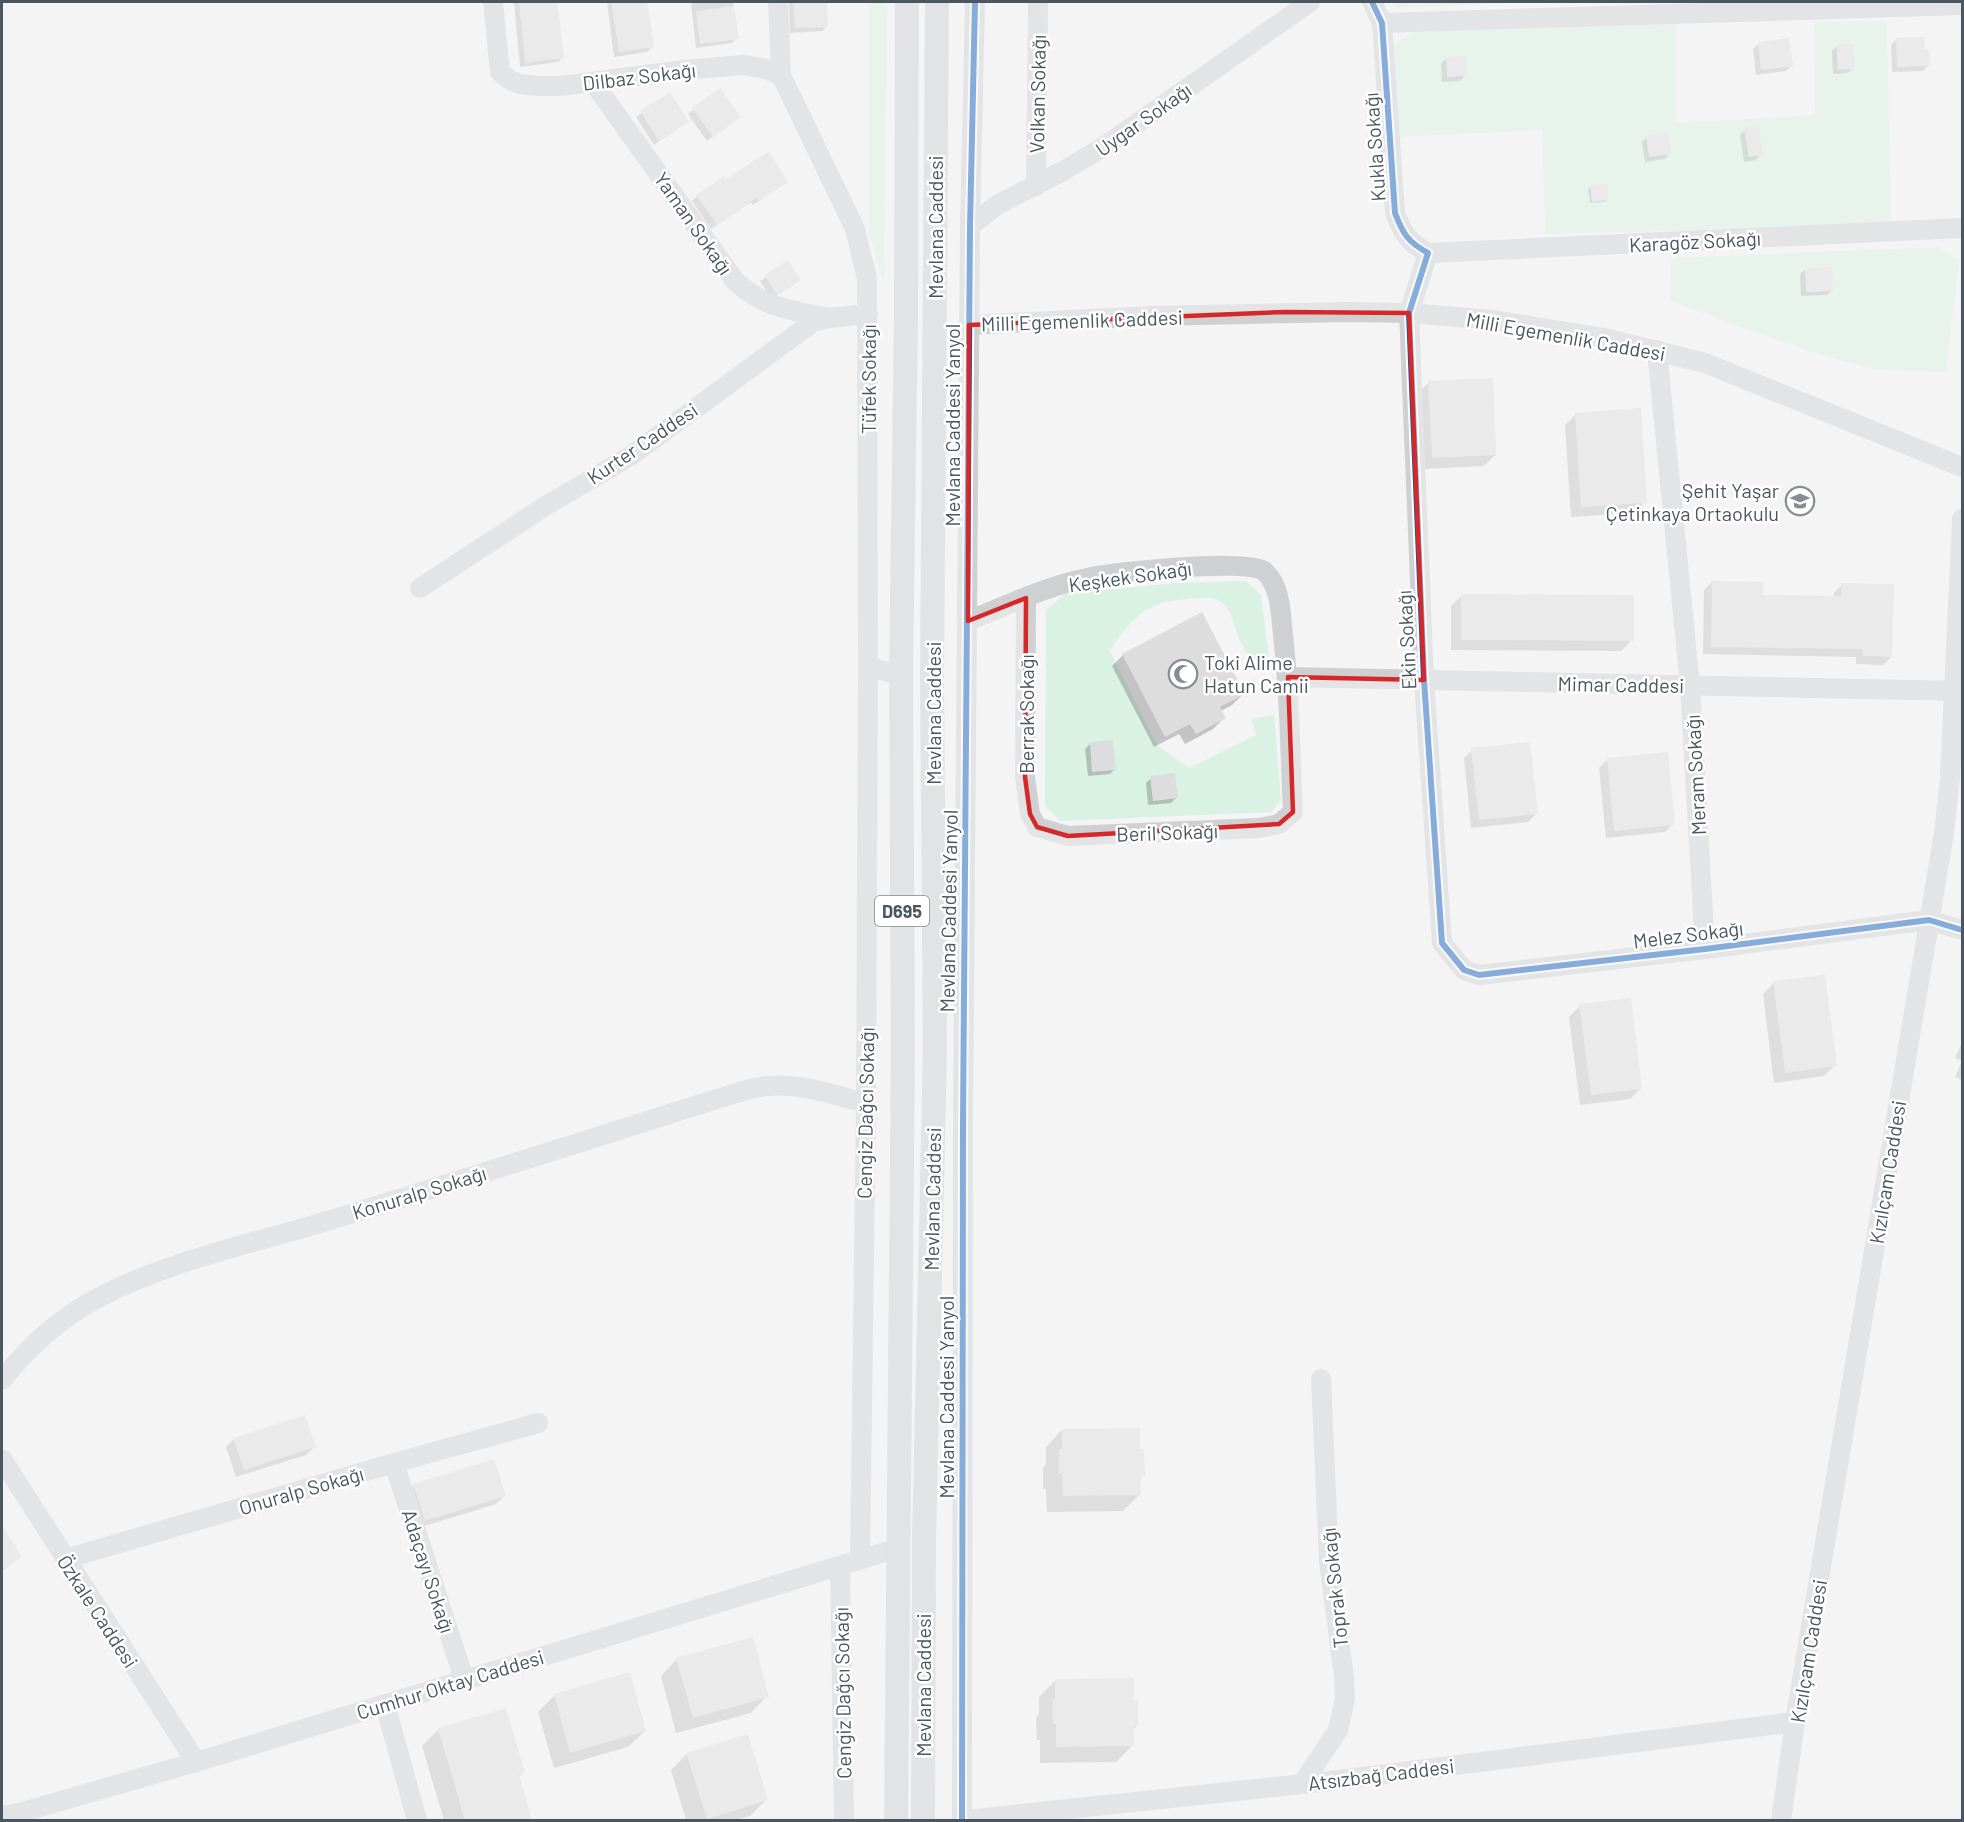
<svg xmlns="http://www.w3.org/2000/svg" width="1964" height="1822" font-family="Barlow,sans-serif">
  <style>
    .green { fill: #d9f2e3 }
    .shadow { fill: #0003 }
    .building { fill: #ddddde }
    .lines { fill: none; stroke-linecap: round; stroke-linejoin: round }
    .minor { stroke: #ced0d2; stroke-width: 20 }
    .major { stroke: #caced1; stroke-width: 24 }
    .cycleway-casing { stroke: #fff; stroke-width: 10 }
    .cycleway { stroke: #0057b8; stroke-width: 6 }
    .marked { fill: none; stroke: #d62828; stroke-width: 4.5; stroke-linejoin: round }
    .labels { text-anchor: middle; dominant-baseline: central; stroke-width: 5; stroke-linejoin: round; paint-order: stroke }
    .shield { fill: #fff; stroke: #808990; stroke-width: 1.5 }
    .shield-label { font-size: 18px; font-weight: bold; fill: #4a5661 }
    .street-label { font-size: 20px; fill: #4a5661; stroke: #fff }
    .poi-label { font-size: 20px; fill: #4a5661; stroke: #fff; text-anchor: end }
  </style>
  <rect width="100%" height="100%" fill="#f4f4f4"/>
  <g class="green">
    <path d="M869 2H887L884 282 869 234Z"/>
    <path d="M1395 2H1530L1395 8Z"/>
    <path d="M1887 21 1891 221 1678 231 1545 234 1542 130 1399 137 1394 45 1412 32 1676 24V123L1815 115 1814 22Z"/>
    <path d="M1939 247 1959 261 1946 372 1876 370 1805 350 1670 301 1671 258Z"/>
    <path d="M1246 581 1261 595 1270 667C1228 658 1243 606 1213 598 1157 599 1141 603 1110 651L1158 746 1189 768 1256 735 1251 719 1274 715 1281 800 1271 812 1060 821 1045 806 1046 610 1065 594 1176 583Z"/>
  </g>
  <g class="shadow">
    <path d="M514 2H556L563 57 558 62 520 67Z"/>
    <path d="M607 2H646L652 47 647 52 614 57Z"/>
    <path d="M691 2H733L737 38 732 43 696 48Z"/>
    <path d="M789 2H826L827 26 822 31 790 33Z"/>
    <path d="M1896 40 1924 51 1928 66 1923 71 1892 72 1891 45Z"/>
    <path d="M1758 44 1791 66 1786 71 1756 75 1753 49Z"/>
    <path d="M1837 46 1853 68 1848 73 1833 74 1832 51Z"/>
    <path d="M1446 58 1465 76 1460 81 1442 82 1441 64Z"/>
    <path d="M719 90 734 122 707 141 688 114Z"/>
    <path d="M670 94 687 122 654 145 636 117Z"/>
    <path d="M1745 130 1761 154 1756 160 1744 162 1740 135Z"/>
    <path d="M1647 137 1670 153 1665 159 1645 162 1642 142Z"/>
    <path d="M726 181 786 182 753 205 751 202 711 229 692 201 697 196Z"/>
    <path d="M1591 187 1607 200 1604 202 1590 203 1588 189Z"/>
    <path d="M788 262 799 280 773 298 770 297 760 281Z"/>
    <path d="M1806 269 1832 290 1827 295 1801 296 1800 274Z"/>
    <path d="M1429 382 1495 455 1484 466 1422 469 1418 393Z"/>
    <path d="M1576 414 1645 502 1634 513 1571 517 1565 425Z"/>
    <path d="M1712 582 1762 596 1834 598V593L1842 585 1891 657 1883 665 1856 664V657L1703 654 1704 590Z"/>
    <path d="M1462 595 1632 640 1621 651 1451 650V606Z"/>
    <path d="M1123 655 1243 694 1232 705 1221 711 1224 718 1213 729 1185 744 1179 734 1154 747 1112 666Z"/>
    <path d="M1090 744 1115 769 1110 774 1088 776 1085 749Z"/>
    <path d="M1472 750 1536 814 1528 822 1471 828 1464 758Z"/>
    <path d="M1607 760 1673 824 1665 832 1606 838 1599 768Z"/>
    <path d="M1151 778 1176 798 1171 803 1148 805 1146 783Z"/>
    <path d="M1774 983 1835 1065 1824 1076 1774 1083 1763 994Z"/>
    <path d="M1580 1006 1641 1088 1630 1099 1580 1105 1569 1017Z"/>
    <path d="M1962 1043V1080L1955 1077 1962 1061 1955 1058Z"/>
    <path d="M1062 1430 1143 1475 1139 1479 1140 1494 1123 1511 1047 1512 1046 1489H1043V1467L1046 1464V1447Z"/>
    <path d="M234 1439 314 1447 306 1455 236 1477 226 1447Z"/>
    <path d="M414 1485 504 1496 496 1504 418 1528 406 1493Z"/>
    <path d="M2 1527 20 1557 2 1571Z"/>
    <path d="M677 1659 767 1696 751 1713 676 1733 661 1676Z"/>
    <path d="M1055 1681 1132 1701 1137 1726 1133 1730V1745L1116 1762 1040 1763V1740H1037L1036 1718 1039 1714V1697Z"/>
    <path d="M555 1695 645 1731 628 1747 554 1768 538 1712Z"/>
    <path d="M439 1729 523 1773 518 1778 531 1820H444L422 1746Z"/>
    <path d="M687 1754 766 1800 750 1816 736 1820H686L671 1770Z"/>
  </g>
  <g class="building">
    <path d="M519 2H557L564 58 525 63Z"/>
    <path d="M611 2H647L654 47 619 52Z"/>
    <path d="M793 2H827L828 27 795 28Z"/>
    <path d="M734 6 739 39 700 44 696 11Z"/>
    <path d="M1925 37V49H1929L1930 66 1897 67 1896 38Z"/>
    <path d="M1789 38 1793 66 1761 70 1758 42Z"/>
    <path d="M1853 44 1855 69 1838 70 1836 45Z"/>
    <path d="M1466 56 1467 76 1447 77 1446 57Z"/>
    <path d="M720 88 741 117 713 137 692 108Z"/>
    <path d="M670 92 689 122 659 141 640 111Z"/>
    <path d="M1759 126 1763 155 1749 157 1744 128Z"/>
    <path d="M1668 132 1672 154 1649 157 1646 136Z"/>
    <path d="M769 151 788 182 759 201 756 198 717 225 696 195 724 176 726 179Z"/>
    <path d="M1607 184 1608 200 1592 202 1590 185Z"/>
    <path d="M788 260 801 280 779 294 775 293 765 275Z"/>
    <path d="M1832 267 1833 291 1806 292 1805 268Z"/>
    <path d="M1493 378 1496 455 1432 458 1428 381Z"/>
    <path d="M1641 408 1647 503 1581 507 1575 413Z"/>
    <path d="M1712 581 1764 582 1763 595 1841 596V583L1894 584 1892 657 1863 656V649L1711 647Z"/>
    <path d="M1461 594 1634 595V641L1461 640Z"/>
    <path d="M1202 612 1245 694 1220 707 1226 718 1196 734 1190 724 1165 737 1122 654Z"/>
    <path d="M1113 740 1116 770 1092 772 1090 742Z"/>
    <path d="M1530 742 1538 814 1479 820 1471 748Z"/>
    <path d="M1668 752 1675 825 1614 831 1607 758Z"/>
    <path d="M1175 773 1178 798 1153 801 1150 776Z"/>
    <path d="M1825 975 1837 1066 1785 1073 1773 981Z"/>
    <path d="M1631 998 1642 1089 1591 1095 1579 1004Z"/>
    <path d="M305 1415 316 1447 244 1470 233 1438Z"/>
    <path d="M1140 1428V1449H1144L1145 1476H1141V1495L1063 1496 1062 1473 1059 1474V1449H1062V1429Z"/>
    <path d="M494 1459 506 1496 425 1521 413 1484Z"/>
    <path d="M2 1525 22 1557 2 1570Z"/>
    <path d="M753 1637 769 1697 693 1718 676 1658Z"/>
    <path d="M630 1672 646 1731 570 1753 554 1694Z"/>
    <path d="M1134 1678V1700H1138V1727L1134 1726V1746L1056 1747V1724H1053L1052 1699 1055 1700V1679Z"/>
    <path d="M506 1708 525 1773 519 1775 532 1821H465L438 1728Z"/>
    <path d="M748 1734 768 1800 707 1819 686 1753Z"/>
  </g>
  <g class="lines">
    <g class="minor">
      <path d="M493 2 500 72 510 80 520 84 537 86H560L685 70 743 65 762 68 781 75"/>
      <path d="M778 2 781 75 855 229 867 278 868 666 901 676"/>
      <path d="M1372 2 1382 23 1395 213C1403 234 1408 242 1428 253L1409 313 1424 680 1442 943 1464 970 1479 975 1705 949 1929 920 1962 930"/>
      <path d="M1382 23 1962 5"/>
      <path d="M593 82 735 281C765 308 790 310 828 318"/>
      <path d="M1036 186 1038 2"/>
      <path d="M970 226 997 205 1063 171 1105 146 1310 2"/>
      <path d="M1428 253 1962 228"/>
      <path d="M969 325 1151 316 1349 312 1409 313 1493 320 1604 338 1705 363 1962 467"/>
      <path d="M1657 350 1690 686 1705 949"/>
      <path d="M420 588 547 505 632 455 813 322 828 318 868 314"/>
      <path d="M968 621C1006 606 1046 586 1087 578 1115 572 1244 558 1264 571 1266 573 1271 578 1272 581 1281 596 1281 618 1283 635 1290 694 1290 753 1293 812L1279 824 1259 828 1068 836 1037 827 1030 814 1025 777 1026 598"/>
      <path d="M1288 677 1962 691"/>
      <path d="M2 1380C27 1348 61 1317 98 1298 166 1262 243 1246 317 1224 457 1182 596 1137 736 1093 747 1090 758 1086 769 1086 801 1083 834 1095 866 1103"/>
      <path d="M2 1459 196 1762"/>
      <path d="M394 1463 464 1679"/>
      <path d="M65 1559 394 1463 538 1423"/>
      <path d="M860 1560 866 1103 868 666"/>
      <path d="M840 1566 844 1820"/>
      <path d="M385 1704 417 1820"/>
      <path d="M1302 1784 1338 1730 1345 1699 1344 1677 1329 1562 1321 1379"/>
      <path d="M2 1816 19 1813 196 1762 898 1548"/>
      <path d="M962 1820 963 1124 970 226 975 2"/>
      <path d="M966 1820 1331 1781 1795 1722"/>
      <path d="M1781 1820 1795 1722 1944 833 1950 778 1962 519"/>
    </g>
    <g class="major">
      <path d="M896 1820 903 1047 901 676 906 310 907 2"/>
      <path d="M923 1820 924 1542 935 1050 932 678 937 2"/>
    </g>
    <g class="cycleway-casing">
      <g id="cycleway">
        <path d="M1372 2 1382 23 1395 213C1403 234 1408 242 1428 253L1409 313 1424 680 1442 943 1464 970 1479 975 1705 949 1929 920 1962 930"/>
        <path d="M962 1820 963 1124 970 226 975 2"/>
      </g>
    </g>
    <use href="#cycleway" class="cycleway"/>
  </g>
  <path d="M0 0H1964V1822H0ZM1284 312 1409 313 1424 680 1288 677 1293 812 1279 824 1068 836 1037 827 1030 814 1025 777 1026 598 968 621 969 325Z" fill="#f4f4f4" fill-opacity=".55" fill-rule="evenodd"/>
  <path class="marked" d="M1284 312 1409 313 1424 680 1288 677 1293 812 1279 824 1068 836 1037 827 1030 814 1025 777 1026 598 968 621 969 325Z"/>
  <defs>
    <g id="school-ring" transform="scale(1.5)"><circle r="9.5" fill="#fff" stroke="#868d94" stroke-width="1.5"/><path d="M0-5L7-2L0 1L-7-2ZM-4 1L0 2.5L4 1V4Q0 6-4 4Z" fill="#868d94"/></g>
    <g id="mosque-ring" transform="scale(1.5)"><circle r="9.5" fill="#fff" stroke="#868d94" stroke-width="1.5"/><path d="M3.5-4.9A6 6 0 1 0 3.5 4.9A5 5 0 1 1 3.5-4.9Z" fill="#868d94"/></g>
  </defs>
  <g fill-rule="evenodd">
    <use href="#school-ring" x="1800" y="501"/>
    <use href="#mosque-ring" x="1183" y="674"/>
  </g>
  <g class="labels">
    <rect class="shield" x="875" y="896" width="54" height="30" rx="4.5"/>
    <g class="shield-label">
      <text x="902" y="911">D695</text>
    </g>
    <g class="street-label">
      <text transform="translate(639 76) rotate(-7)">Dilbaz Sokağı</text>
      <text transform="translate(1037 94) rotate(-89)">Volkan Sokağı</text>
      <text transform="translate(1143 119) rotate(-35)">Uygar Sokağı</text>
      <text transform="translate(1374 147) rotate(-94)">Kukla Sokağı</text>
      <text transform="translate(694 223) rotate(55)">Yaman Sokağı</text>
      <text transform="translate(935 227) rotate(-90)">Mevlana Caddesi</text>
      <text transform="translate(1695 241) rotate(-3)">Karagöz Sokağı</text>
      <text transform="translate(1082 320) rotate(-2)">Milli Egemenlik Caddesi</text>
      <text transform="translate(1566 336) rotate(10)">Milli Egemenlik Caddesi</text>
      <text transform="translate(868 379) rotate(-90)">Tüfek Sokağı</text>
      <text transform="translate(952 425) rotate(-90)">Mevlana Caddesi Yanyol</text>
      <text transform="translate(642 443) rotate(-34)">Kurter Caddesi</text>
      <text transform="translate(1130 576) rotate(-8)">Keşkek Sokağı</text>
      <text transform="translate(1406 640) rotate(-93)">Ekin Sokağı</text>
      <text transform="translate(1621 684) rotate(1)">Mimar Caddesi</text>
      <text transform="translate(933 713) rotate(-90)">Mevlana Caddesi</text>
      <text transform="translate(1026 714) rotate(-90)">Berrak Sokağı</text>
      <text transform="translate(1695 775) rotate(-93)">Meram Sokağı</text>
      <text transform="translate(1167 832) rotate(-2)">Beril Sokağı</text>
      <text transform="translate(948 911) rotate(-89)">Mevlana Caddesi Yanyol</text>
      <text transform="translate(1688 934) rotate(-7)">Melez Sokağı</text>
      <text transform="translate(865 1113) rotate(-89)">Cengiz Dağcı Sokağı</text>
      <text transform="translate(1887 1172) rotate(-81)">Kızılçam Caddesi</text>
      <text transform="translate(419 1192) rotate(-17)">Konuralp Sokağı</text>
      <text transform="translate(932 1199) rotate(-89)">Mevlana Caddesi</text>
      <text transform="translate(946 1397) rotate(-90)">Mevlana Caddesi Yanyol</text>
      <text transform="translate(301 1490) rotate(-16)">Onuralp Sokağı</text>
      <text transform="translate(429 1571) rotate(72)">Adaçayı Sokağı</text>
      <text transform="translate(1334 1588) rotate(-96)">Toprak Sokağı</text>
      <text transform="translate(98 1611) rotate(57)">Özkale Caddesi</text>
      <text transform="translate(1808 1651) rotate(-81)">Kızılçam Caddesi</text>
      <text transform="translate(450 1684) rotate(-17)">Cumhur Oktay Caddesi</text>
      <text transform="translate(923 1685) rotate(-90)">Mevlana Caddesi</text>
      <text transform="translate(842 1693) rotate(-91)">Cengiz Dağcı Sokağı</text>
      <text transform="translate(1381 1774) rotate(-7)">Atsızbağ Caddesi</text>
    </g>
    <g class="poi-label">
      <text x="1779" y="490">Şehit Yaşar<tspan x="1779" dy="23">Çetinkaya Ortaokulu</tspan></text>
      <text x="1204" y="662" text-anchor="start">Toki Alime<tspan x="1204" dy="23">Hatun Camii</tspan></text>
    </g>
  </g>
  <rect width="1964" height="1822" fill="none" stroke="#4a5661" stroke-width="6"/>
</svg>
